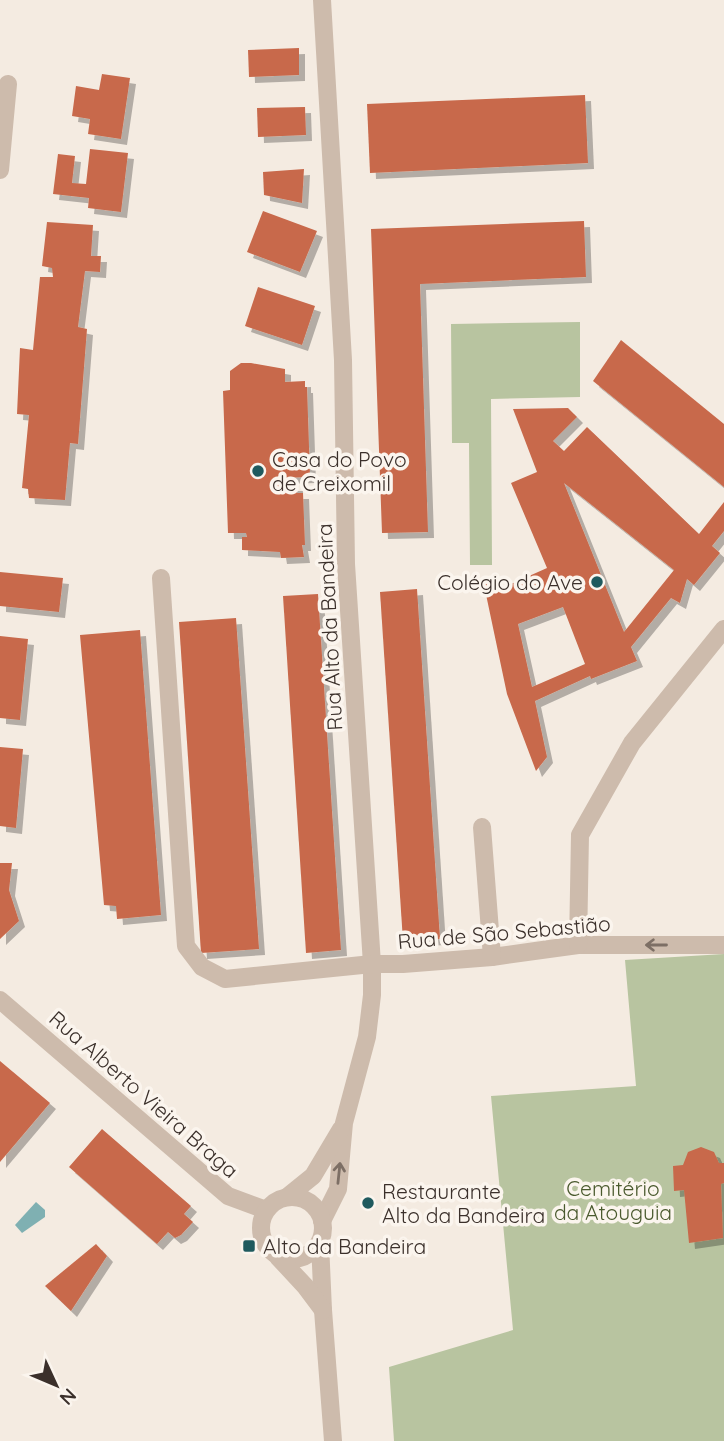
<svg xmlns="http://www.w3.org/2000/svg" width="724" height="1441" font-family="Quicksand,sans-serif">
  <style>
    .green { fill: #b8c4a0 }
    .water { fill: #7fb0b2 }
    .building { fill: #c8694b; fill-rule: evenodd; filter: url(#shadow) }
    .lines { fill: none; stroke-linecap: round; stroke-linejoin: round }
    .minor { stroke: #cdbbac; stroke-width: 18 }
    .oneway { stroke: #7d6f65 }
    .poi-dot { fill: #1f5a5e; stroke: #fbf5ee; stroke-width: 2.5 }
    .labels { text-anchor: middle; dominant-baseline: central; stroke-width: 7; stroke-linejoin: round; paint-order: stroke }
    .poi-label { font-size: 21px; fill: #3b302b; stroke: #fbf5ee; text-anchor: start }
    .street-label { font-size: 21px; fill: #3b302b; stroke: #fbf5ee }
    .park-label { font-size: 21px; fill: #4a5a2e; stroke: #fbf5ee }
  </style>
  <defs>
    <filter id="shadow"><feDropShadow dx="6" dy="6" stdDeviation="0" flood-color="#0004"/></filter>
  </defs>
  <rect width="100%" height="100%" fill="#f4ebe1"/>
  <g class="green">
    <path d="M580 322V397L491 399 492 565H470L469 443H452L451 324Z"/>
    <path d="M724 954V1441H394L389 1367 513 1330 491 1096 636 1086 625 960Z"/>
  </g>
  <path class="water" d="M36 1202 45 1210V1217L22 1233 15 1225Z"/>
  <g class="building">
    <path d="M299 48V75L249 77 248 50Z"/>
    <path d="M102 74 130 78 121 139 88 134 90 119 72 116 76 86 99 90Z"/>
    <path d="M585 95 588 163 370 173 367 104Z"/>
    <path d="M305 107 306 135 258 137 257 108Z"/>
    <path d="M90 149 128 153 121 212 88 208 89 198 53 194 58 154 75 156 72 183 86 184Z"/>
    <path d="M304 169 302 203 264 195 263 172Z"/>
    <path d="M263 211 317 231 300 272 247 252Z"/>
    <path d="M584 221 586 277 420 284 428 532 382 533 371 229Z"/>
    <path d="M47 222 93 225 91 256H101L100 272 85 271 78 327 87 329 78 444 70 443 65 500 29 498 28 489 22 488 29 415 17 414 20 348 33 350 40 277H53L52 268 42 266Z"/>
    <path d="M258 287 315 306 302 345 245 326Z"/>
    <path d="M621 340 724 424V487L593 381Z"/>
    <path d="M241 363H251L285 369V382L305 381V387H307L310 477 277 478V485H297V493H303L305 545H302L304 557 281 558 280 552 242 550V537H247L246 533H228L223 391 230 390V371Z"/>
    <path d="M568 408 577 417 553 441 564 451 587 427 699 534 724 502V531L712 546 720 553 694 585 687 579 680 603 671 598 631 647 637 661 591 679 590 676 535 701 547 757 536 771 507 694 484 585 495 580 500 589 547 568 511 483 537 472 513 409ZM564 483 674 570 624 632ZM563 607 585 664 532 687 518 624Z"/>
    <path d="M0 572 63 578 59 612 0 606Z"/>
    <path d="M417 589 440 939 403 941 380 592Z"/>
    <path d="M318 594 341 950 306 953 283 596Z"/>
    <path d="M236 618 259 949 201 953 179 622Z"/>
    <path d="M140 630 161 915 117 919 116 906 104 905 80 635Z"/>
    <path d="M0 636 28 639 20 720 0 718Z"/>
    <path d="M0 747 23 749 16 828 0 826Z"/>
    <path d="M0 863H12L9 890 19 921 0 939Z"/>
    <path d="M0 1061 50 1103 0 1162Z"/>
    <path d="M102 1129 191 1206 184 1214 193 1222 181 1235 175 1238 168 1232 157 1244 69 1167Z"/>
    <path d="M701 1147 714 1152 719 1163H724V1183L721 1184 723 1238 689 1243 684 1190 674 1191 673 1166 683 1165 688 1152Z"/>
    <path d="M96 1244 107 1256 71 1311 45 1286Z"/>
  </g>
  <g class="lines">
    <g class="minor">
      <path d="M322 0 343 360 346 564 372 964V995L367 1037 344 1123 338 1189 322 1221"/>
      <path d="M0 170 8 84"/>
      <path d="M161 578 186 946 202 967 225 979 372 964H403L492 957 578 945H724"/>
      <path d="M482 827 492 957"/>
      <path d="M578 945 580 835 632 743 724 629"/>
      <path d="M0 1000 228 1196 266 1210"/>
      <circle cx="292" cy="1228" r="31"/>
      <path d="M287 1197 313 1176 341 1129"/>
      <path d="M320 1243 323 1310 333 1441"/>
      <path d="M278 1257 305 1286 323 1310"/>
    </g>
  </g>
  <defs><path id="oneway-shaft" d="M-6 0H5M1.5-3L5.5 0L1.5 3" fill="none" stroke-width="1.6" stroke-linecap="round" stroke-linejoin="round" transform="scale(1.75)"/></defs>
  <g class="oneway">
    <use href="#oneway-shaft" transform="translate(656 945) rotate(180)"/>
    <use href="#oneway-shaft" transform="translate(339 1173) rotate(-84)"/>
  </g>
  <g class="poi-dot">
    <circle cx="258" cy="471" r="7"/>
    <circle cx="597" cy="582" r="7"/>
    <circle cx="368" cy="1203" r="7"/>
    <rect x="242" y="1239" width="14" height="14" rx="3.5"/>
  </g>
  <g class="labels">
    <g class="poi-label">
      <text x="272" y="459">Casa do Povo<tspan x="272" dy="24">de Creixomil</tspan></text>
      <text x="583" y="582" text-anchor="end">Colégio do Ave</text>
      <text x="382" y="1191">Restaurante<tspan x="382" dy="24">Alto da Bandeira</tspan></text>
      <text x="263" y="1246">Alto da Bandeira</text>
    </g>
    <g class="street-label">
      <text transform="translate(329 627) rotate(-93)">Rua Alto da Bandeira</text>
      <text transform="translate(504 932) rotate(-5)">Rua de São Sebastião</text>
      <text transform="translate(144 1094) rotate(41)">Rua Alberto Vieira Braga</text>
    </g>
    <g class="park-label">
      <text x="613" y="1188">Cemitério<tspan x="613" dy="24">da Atouguia</tspan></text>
    </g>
  </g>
  <g transform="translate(56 1385) rotate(134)" stroke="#fbf5ee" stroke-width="5" paint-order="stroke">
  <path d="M0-5L12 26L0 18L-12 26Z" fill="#3b302b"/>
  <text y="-10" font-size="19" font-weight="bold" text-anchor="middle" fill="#3b302b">N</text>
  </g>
</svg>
